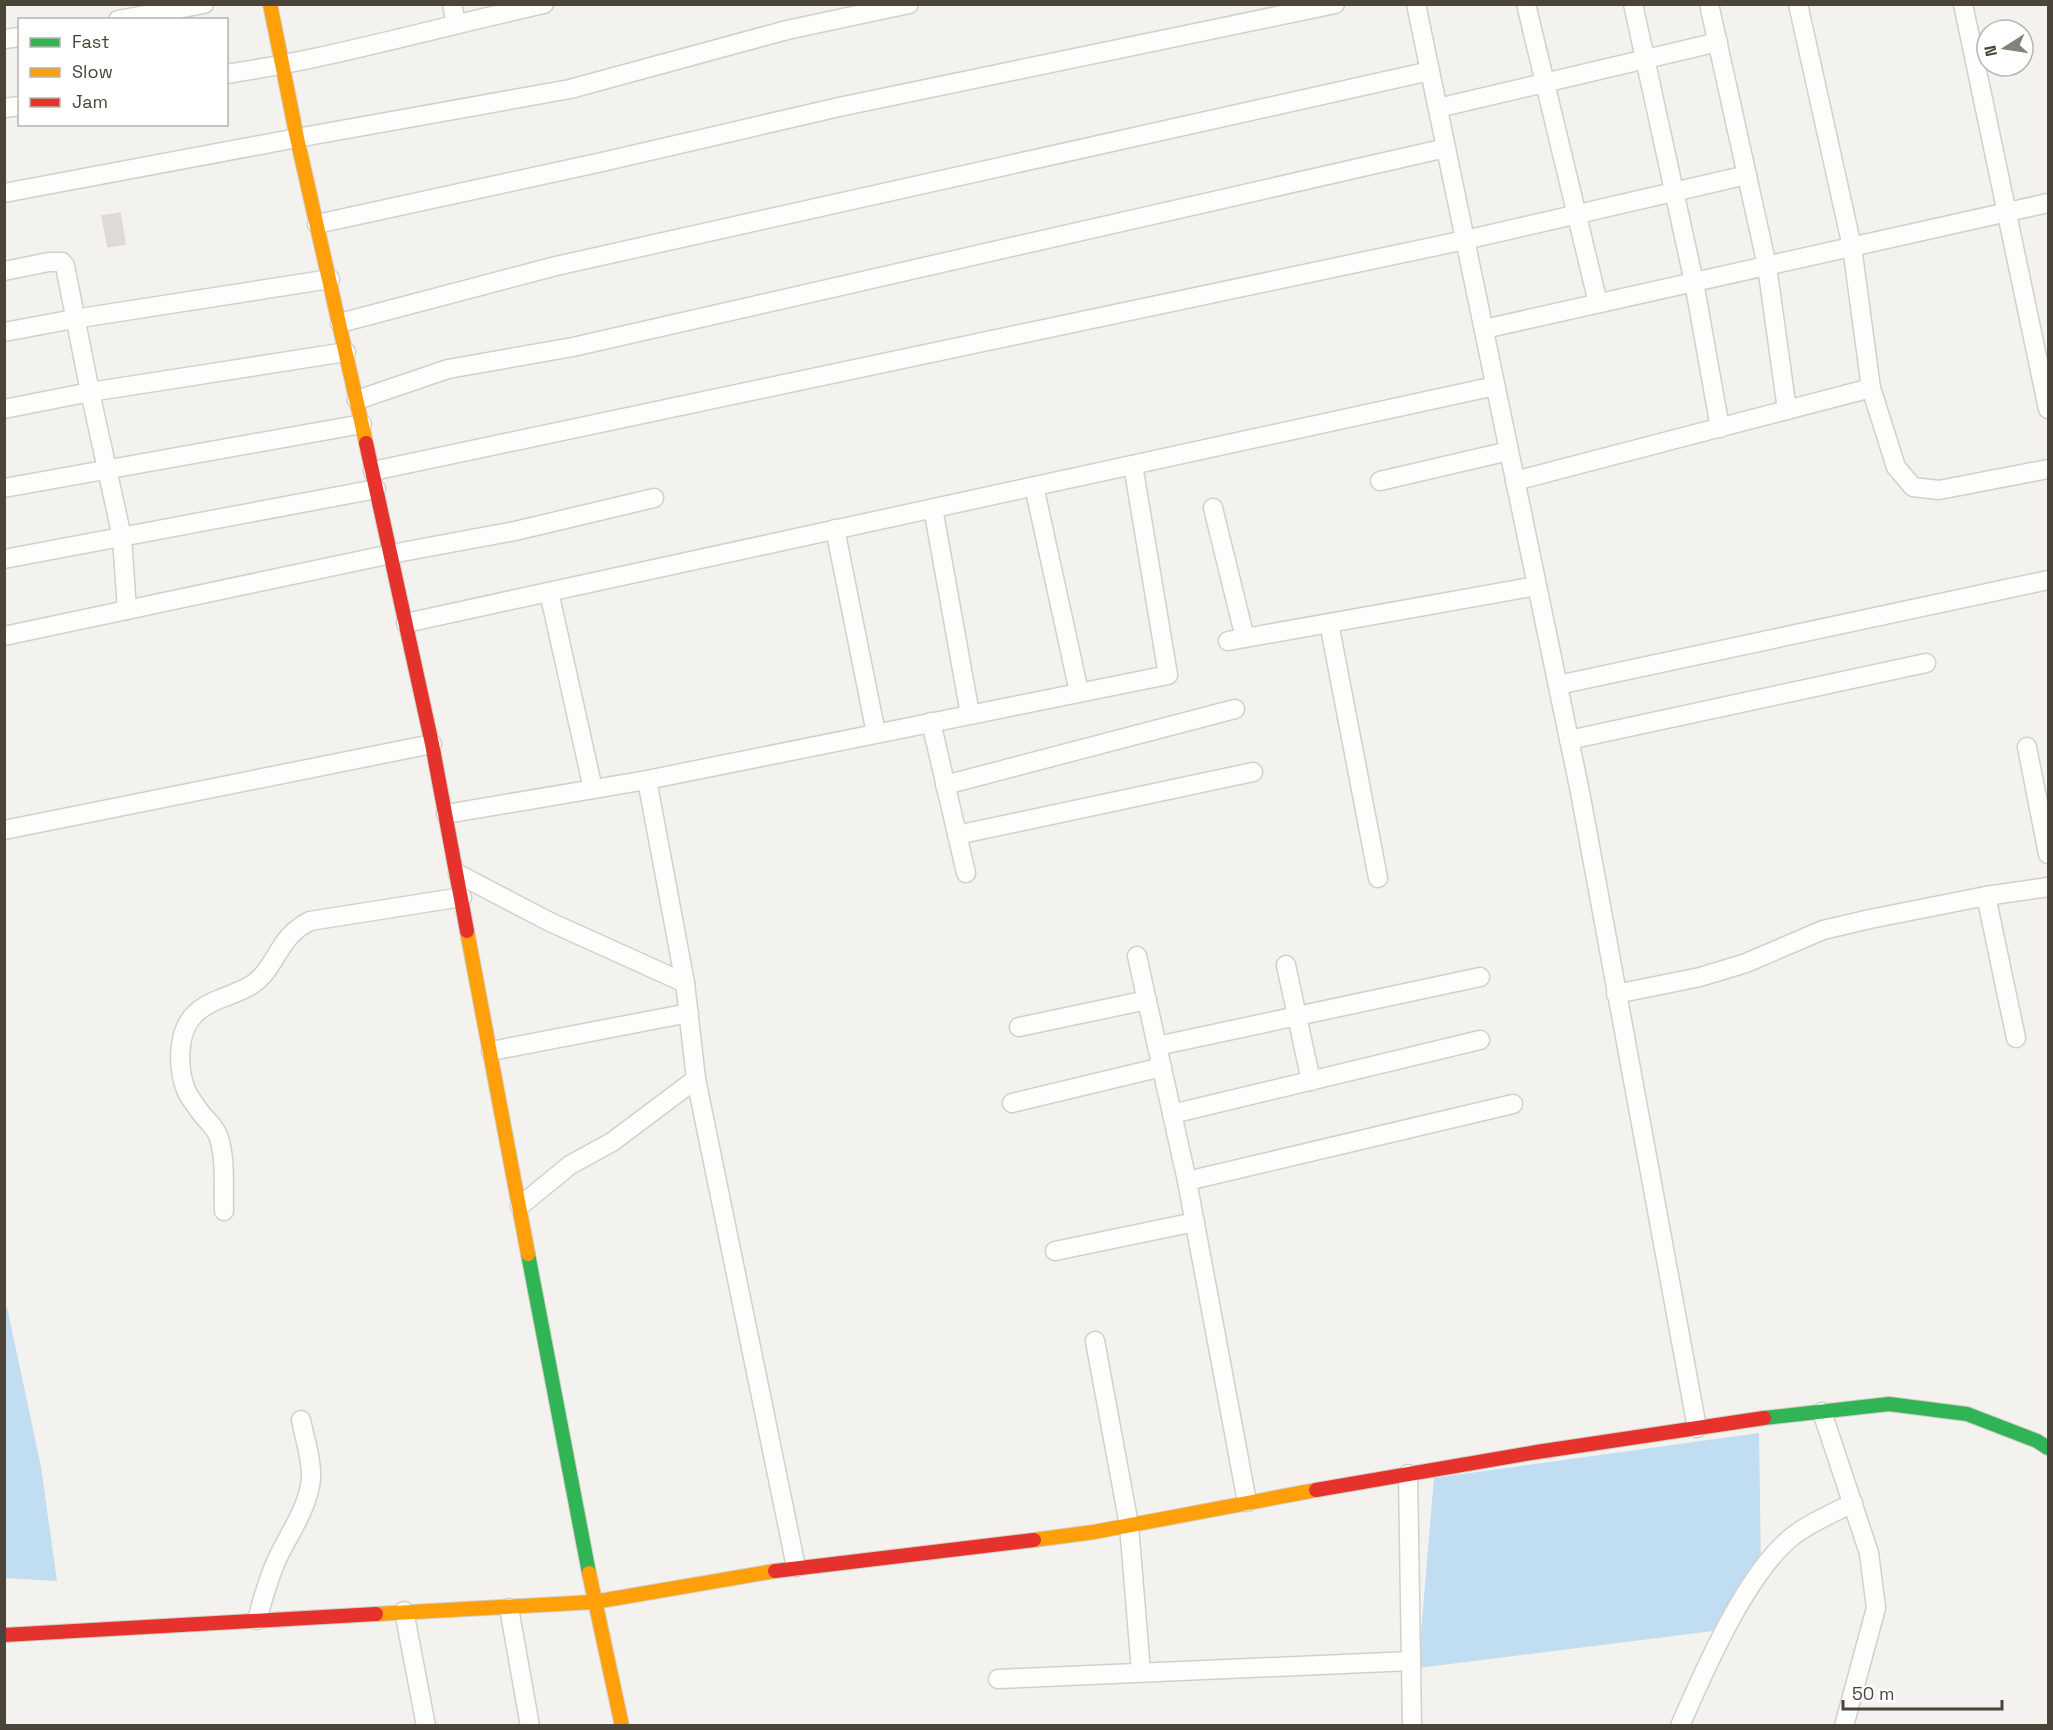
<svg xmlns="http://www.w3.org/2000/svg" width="2053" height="1730" font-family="'Space Grotesk',sans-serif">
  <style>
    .water { fill: #c0ddf1 }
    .building { fill: #dedbd6; stroke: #dcd9d4; stroke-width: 1.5 }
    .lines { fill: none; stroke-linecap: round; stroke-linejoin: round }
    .street-casing { stroke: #d2d0cb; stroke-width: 21 }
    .fast-casing { stroke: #d3cfc5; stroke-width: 16 }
    .slow-casing { stroke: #d3cfc5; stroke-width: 16 }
    .jam-casing { stroke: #d3cfc5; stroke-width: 16 }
    .street { stroke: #fdfdfc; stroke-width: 18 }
    .fast { stroke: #30b455; stroke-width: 14 }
    .slow { stroke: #ff9f0a; stroke-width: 14 }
    .jam { stroke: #e5322d; stroke-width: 14 }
  </style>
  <rect width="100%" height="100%" fill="#f4f2ee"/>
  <g class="water">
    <path d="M4 1307H7L41 1467 57 1581 5 1578Z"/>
    <path d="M1759 1433 1761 1571 1729 1629 1418 1668 1434 1478Z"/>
  </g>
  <path class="building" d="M120 213 125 244 108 247 102 216Z"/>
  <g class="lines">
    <g class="street-casing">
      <g id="street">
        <path d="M452 4 456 24"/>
        <path d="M1416 4 1580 792 1697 1428"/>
        <path d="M1526 4 1598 303"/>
        <path d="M1633 4 1694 282 1720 428"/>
        <path d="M1709 4 1767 266 1787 410"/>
        <path d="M1798 4 1852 247 1871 388 1896 467 1913 487 1939 490 2048 469"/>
        <path d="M1963 4 2048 409"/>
        <path d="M118 20 204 4"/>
        <path d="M4 39 20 37"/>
        <path d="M226 74C334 58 439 27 544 4"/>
        <path d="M4 108 20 106"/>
        <path d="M1438 108 1718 42"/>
        <path d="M4 193 297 138 570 89 787 30 909 4"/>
        <path d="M317 224 602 162 839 107 1335 4"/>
        <path d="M4 271 49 262H62L65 266 90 392 122 537 127 610"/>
        <path d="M340 323 556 266 1430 71"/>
        <path d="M1484 329 2048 203"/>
        <path d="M4 332 74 319 330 279"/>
        <path d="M357 400 448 369 573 347 1446 148"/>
        <path d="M4 409 90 392 346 352"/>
        <path d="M373 471 1465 240 1747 175"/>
        <path d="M1380 481 1509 451"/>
        <path d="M1515 481 1871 388"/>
        <path d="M1034 486 1079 692"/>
        <path d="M4 488 362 424"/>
        <path d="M933 508 970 714"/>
        <path d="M1213 508 1245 638"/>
        <path d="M835 529 876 733"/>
        <path d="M4 559 376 489"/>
        <path d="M549 592 593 789"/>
        <path d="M406 623 1495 386"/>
        <path d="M1329 623 1378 878"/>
        <path d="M4 636 391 554 515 531 654 498"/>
        <path d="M1228 641 1537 586"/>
        <path d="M1558 685 2048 580"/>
        <path d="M931 722 966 873"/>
        <path d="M1569 740 1926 663"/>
        <path d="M2027 747 2048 854"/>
        <path d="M647 780 685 983 696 1079 796 1567"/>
        <path d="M945 785 1235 709"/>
        <path d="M446 814 647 780 1168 675 1133 465"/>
        <path d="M4 830 432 744"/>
        <path d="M957 835 1253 772"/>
        <path d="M458 874 550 922 685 983"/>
        <path d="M1986 896 2016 1038"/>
        <path d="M1137 956 1187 1181 1247 1502"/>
        <path d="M1286 965 1311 1081"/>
        <path d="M1616 994 1700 977 1746 963 1823 930 1870 919 1986 896 2048 887"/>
        <path d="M1019 1027 1147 1000"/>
        <path d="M1157 1046 1480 977"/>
        <path d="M491 1051 689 1013"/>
        <path d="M1012 1103 1162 1067"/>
        <path d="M1172 1114 1480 1040"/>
        <path d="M1187 1181 1513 1104"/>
        <path d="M520 1206 570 1165 612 1142 696 1079"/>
        <path d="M224 1211C223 1188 226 1161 219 1138 215 1125 205 1120 198 1109 194 1103 189 1097 186 1090 177 1067 177 1030 196 1013 212 998 235 996 253 984 270 972 276 952 289 937 295 930 302 925 310 921L462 897"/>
        <path d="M1055 1251 1195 1222"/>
        <path d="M1095 1341 1129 1525 1141 1672"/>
        <path d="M1822 1412 1869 1553 1876 1608 1844 1726"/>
        <path d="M1408 1474 1412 1726"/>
        <path d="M509 1608 530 1726"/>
        <path d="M404 1611 426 1726"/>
        <path d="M257 1620C263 1598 269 1576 279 1555 291 1531 308 1507 311 1479 312 1459 305 1440 301 1420"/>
        <path d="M998 1679 1411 1661"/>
        <path d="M1680 1726C1704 1671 1750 1563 1800 1531 1816 1520 1835 1512 1853 1503"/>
      </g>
    </g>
    <g class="fast-casing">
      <g id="fast">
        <path d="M528 1254 589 1573"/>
        <path d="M1764 1418 1889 1404 1967 1414 2037 1441 2048 1448"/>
      </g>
    </g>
    <g class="slow-casing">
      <g id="slow">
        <path d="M270 4 297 138 366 443"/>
        <path d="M467 931 528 1254"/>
        <path d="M1034 1540 1094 1532 1316 1490"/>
        <path d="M589 1573 622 1726"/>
        <path d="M376 1614 594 1602 775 1571"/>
      </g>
    </g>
    <g class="jam-casing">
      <g id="jam">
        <path d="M366 443 432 744 467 931"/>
        <path d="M1316 1490 1537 1452 1764 1418"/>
        <path d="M775 1571 1034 1540"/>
        <path d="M4 1635 376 1614"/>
      </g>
    </g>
    <use href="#street" class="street"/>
    <use href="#fast" class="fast"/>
    <use href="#slow" class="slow"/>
    <use href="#jam" class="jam"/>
  </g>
  <rect width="2053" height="1730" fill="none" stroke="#4b4439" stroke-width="12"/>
  <rect x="18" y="18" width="210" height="108" fill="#ffffff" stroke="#b7b4b0" stroke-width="1.5"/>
  <rect x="30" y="38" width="30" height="9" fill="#30b455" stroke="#b7b4b0" stroke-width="1.5"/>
  <text x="72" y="48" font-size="18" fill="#4b4439">Fast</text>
  <rect x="30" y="68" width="30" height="9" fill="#ff9f0a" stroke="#b7b4b0" stroke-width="1.5"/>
  <text x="72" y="78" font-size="18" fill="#4b4439">Slow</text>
  <rect x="30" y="98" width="30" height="9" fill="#e5322d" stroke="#b7b4b0" stroke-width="1.5"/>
  <text x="72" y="108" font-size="18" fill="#4b4439">Jam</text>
  <g transform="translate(2005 48) rotate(258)"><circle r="28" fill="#ffffff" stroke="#b7b4b0" stroke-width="1.5"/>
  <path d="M0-4.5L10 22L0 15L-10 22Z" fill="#868178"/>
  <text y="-9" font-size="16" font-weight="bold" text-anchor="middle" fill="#4b4439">N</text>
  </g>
  <path d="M1843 1700v9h159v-9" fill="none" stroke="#4b4439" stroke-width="3"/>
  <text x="1852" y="1700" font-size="18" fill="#4b4439" stroke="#ffffff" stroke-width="4.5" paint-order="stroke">50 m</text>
</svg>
